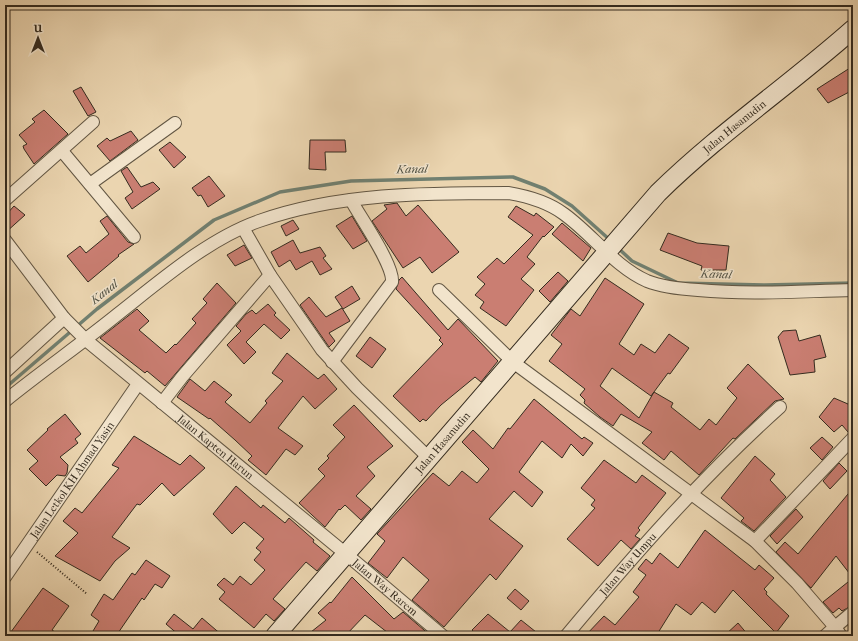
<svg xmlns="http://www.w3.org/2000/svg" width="858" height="641" font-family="'IM FELL French Canon',serif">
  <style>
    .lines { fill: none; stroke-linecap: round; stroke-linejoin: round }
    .stream { stroke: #718071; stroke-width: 3.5 }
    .building { fill: #ca7e72; stroke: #342b1f }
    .minor-casing { stroke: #625643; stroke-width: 14 }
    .secondary-casing { stroke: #342b1f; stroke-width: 20 }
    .path { stroke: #342b1f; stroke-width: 2; stroke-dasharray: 1 2; stroke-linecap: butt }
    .minor { stroke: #f2e4cc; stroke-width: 12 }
    .secondary { stroke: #f2e4cc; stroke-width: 18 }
    .labels { text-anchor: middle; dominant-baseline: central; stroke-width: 3; stroke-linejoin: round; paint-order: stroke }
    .street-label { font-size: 11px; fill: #342b1f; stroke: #f2e4cc }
    .water-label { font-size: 12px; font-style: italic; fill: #4d4e41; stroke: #f2e4cc }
  </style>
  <rect width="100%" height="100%" fill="#ebd5b0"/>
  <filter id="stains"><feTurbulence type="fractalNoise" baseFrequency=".005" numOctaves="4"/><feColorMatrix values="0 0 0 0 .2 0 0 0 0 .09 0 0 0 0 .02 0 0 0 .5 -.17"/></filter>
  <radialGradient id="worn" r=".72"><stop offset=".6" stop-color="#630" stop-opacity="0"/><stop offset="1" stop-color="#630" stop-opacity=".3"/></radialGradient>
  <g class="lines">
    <g class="stream">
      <path d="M617 247 632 261 678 283 765 285 853 283"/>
      <path d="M5 388 97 309 214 220 280 192 351 181 513 177 545 189 572 206 610 240"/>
    </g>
  </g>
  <g class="building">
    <path d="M853 66V90L828 103 817 89Z"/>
    <path d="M81 87 96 112 88 116 73 91Z"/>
    <path d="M44 110 68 134 34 164 24 149 23 146 27 144 19 135 35 122 32 119Z"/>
    <path d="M131 131 138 140 110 161 97 146 107 138 110 141Z"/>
    <path d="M310 140H345L346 152H325L326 170 309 169Z"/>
    <path d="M170 142 186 157 174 168 159 150Z"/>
    <path d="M127 167 141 187 153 182 160 189 132 209 125 198 133 192 121 171Z"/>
    <path d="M209 176 225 196 208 207 201 195 198 196 192 188Z"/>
    <path d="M397 203 406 216 418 205 459 252 432 273 420 257 403 268 372 221 387 209 384 205Z"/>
    <path d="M14 206 25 215 5 233V216Z"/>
    <path d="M516 206 534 216 536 213 554 227 544 237 543 236 527 257 535 264 521 279 534 290 506 326 480 308 484 302 475 295 485 284 477 277 497 258 504 264 533 235 508 217Z"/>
    <path d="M107 216 128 242 134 244 118 255 119 256 88 282 67 256 80 246 86 253 109 234 100 221Z"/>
    <path d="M352 216 367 241 353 249 336 226Z"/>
    <path d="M293 220 299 229 286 236 281 226Z"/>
    <path d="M562 223 591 248 583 261 552 234Z"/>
    <path d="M668 233 697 243 729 246 726 270H701L702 266 660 250Z"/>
    <path d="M293 240 300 253 320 247 326 256 323 258 332 269 320 275 312 261 296 270 290 260 279 267 271 252Z"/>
    <path d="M244 245 252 258 235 266 227 255Z"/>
    <path d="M558 272 568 281 550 302 539 291Z"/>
    <path d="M402 277 448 330 458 319 498 361 481 382 475 377 441 405 426 421 423 419 420 422 393 396 443 344 439 340 441 338 396 289 399 280Z"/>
    <path d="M605 278 644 304 619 344 634 355 641 344 655 353 669 334 689 348 670 374 668 373 651 396 612 368 600 386 639 418 654 392 673 403 671 407 700 430 709 419 716 425 737 398 727 388 748 364 784 399 775 401 735 439 733 438 699 475 671 451 664 460 642 443 652 432 621 414 613 426 600 417 584 403 585 400 580 395 585 389 549 361 562 344 551 335 571 309 580 316Z"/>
    <path d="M217 283 236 303 165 386 147 371 145 373 100 338 137 309 149 321 139 330 166 353 175 344 176 345 196 323 192 319 207 303 203 299Z"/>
    <path d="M352 286 360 299 343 309 335 297Z"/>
    <path d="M309 297 326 317 342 308 350 321 329 333 335 341 329 347 300 305Z"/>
    <path d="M268 304 276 313 274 315 290 330 281 339 264 324 246 342 256 352 244 364 227 345 241 331 236 326 246 314 252 310 256 314Z"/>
    <path d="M796 330 799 341 820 335 826 357 814 360 815 372 790 375 778 337 783 331Z"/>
    <path d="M370 337 386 349 372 368 356 356Z"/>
    <path d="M287 353 318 379 324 374 337 389 315 409 303 396 278 428 303 446 295 455 286 449 266 475 248 460 252 456 235 440 210 418 209 419 177 397 190 379 205 391 214 381 232 395 225 402 250 423 267 403 265 401 283 381 272 373Z"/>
    <path d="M834 398 848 404 853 411V424L848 432 842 425 834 432 819 417Z"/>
    <path d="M534 399 582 439 584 437 593 443 583 456 571 444 562 458 542 441 519 472 543 492 532 507 514 491 489 519 523 546 496 580 490 574 444 627 412 600 429 580 403 557 387 578 368 563 385 541 377 534 433 473 449 486 462 471 477 483 489 469 462 442 473 430 493 449 508 428 510 429Z"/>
    <path d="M354 405 393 446 367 467 375 476 356 496 371 509 361 520 345 505 340 510 339 509 325 527 299 503 325 476 318 469 329 458 327 456 345 437 333 425Z"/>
    <path d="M65 414 81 434 75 439 78 443 60 457 68 465 67 473 65 476 57 475 46 486 29 469 38 461 27 450 48 430 47 429Z"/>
    <path d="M134 436 180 465 190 455 205 468 174 496 162 483 140 505 137 504 112 537 130 548 115 561 100 581 55 556 78 533 63 521 75 508 82 513 119 468 112 465Z"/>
    <path d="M822 437 833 447 822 460 810 448Z"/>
    <path d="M755 456 775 474 770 480 786 497 754 531 741 521 744 518 721 498Z"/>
    <path d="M604 460 636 483 642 475 666 493 638 528 640 530 635 536 640 539 631 549 621 540 598 566 567 539 595 508 591 505 595 500 581 488Z"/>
    <path d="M839 463 847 471 830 489 823 481Z"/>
    <path d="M236 486 261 508 263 505 285 523 289 518 314 540 313 542 330 556 317 571 306 562 273 599 285 609 274 621 266 614 254 628 219 599 225 592 217 585 224 578 233 585 240 576 251 585 265 570 254 560 261 552 256 548 264 539 244 522 232 534 213 514Z"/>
    <path d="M853 488V605L842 611 839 608 833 613 823 602 853 578 836 556 811 588 776 552 785 542 798 554Z"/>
    <path d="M796 509 803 517 777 544 770 536Z"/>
    <path d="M705 530 755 570 759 565 774 578 764 589 767 592 766 594 789 616 776 633 733 590 715 613 702 602 691 615 676 604 656 636H637L631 631 627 636H585L604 616 615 625 639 597 633 592 646 575 638 569 646 559 652 564 660 553 678 568Z"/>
    <path d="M146 560 170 576 162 588 155 584 144 600 142 598 116 636H90L99 621 91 615 104 594 113 600 132 573 135 575Z"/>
    <path d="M352 577 394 619 403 612 431 636H392L365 615 345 636 339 631 334 636H306L326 620 318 613 330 602 331 603Z"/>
    <path d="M43 588 69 606 52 630 61 636H8Z"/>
    <path d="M515 589 529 601 521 610 507 598Z"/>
    <path d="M174 614 193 629 202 618 223 636H180L166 624Z"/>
    <path d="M488 614 510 632 521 620 541 636H478L472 630Z"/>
    <path d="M738 623 749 636H724Z"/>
  </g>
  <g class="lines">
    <g class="minor-casing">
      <g id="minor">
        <path d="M62 151 134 237"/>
        <path d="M90 184 175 123"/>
        <path d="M5 200 93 122"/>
        <path d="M243 228 270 275"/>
        <path id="s1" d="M5 240 64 318 86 340 346 554 443 636"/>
        <path d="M439 290 513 362 755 541 797 583 835 627 853 612"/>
        <path d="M332 362 392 282C394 265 360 217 351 200"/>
        <path d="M5 372 64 318"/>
        <path d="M5 401C42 371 81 344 118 314 160 281 208 239 259 221 338 193 425 193 508 193 526 196 549 203 564 214 593 235 614 266 647 281 662 287 682 289 698 290 749 295 801 291 853 290"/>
        <path d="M162 403 182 377 270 275 322 350 357 388 429 458"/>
        <path d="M755 541 853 438"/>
        <path id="s2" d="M5 577 138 384"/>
        <path id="s3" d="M566 636C633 556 702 477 780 407"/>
        <path d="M825 636 835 627 841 636"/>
      </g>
    </g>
    <g class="secondary-casing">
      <g id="secondary">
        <path id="s4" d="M275 636 658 193C719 133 790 85 853 29"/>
      </g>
    </g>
    <path class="path" d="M37 552 87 594"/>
    <use href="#minor" class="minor"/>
    <use href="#secondary" class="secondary"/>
  </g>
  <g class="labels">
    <g class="street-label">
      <text stroke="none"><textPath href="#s4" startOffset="687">Jalan Hasanudin</textPath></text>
      <text stroke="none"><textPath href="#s4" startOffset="256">Jalan Hasanudin</textPath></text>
      <text stroke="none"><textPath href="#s1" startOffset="297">Jalan Kapten Harun</textPath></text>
      <text stroke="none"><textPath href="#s2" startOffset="118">Jalan Letkol KH Ahmad Yasin</textPath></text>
      <text stroke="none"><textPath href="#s3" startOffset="95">Jalan Way Umpu</textPath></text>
      <text stroke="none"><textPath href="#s1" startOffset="517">Jalan Way Rarem</textPath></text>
    </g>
    <g class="water-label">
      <text transform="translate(412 169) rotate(-1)">Kanal</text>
      <text transform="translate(716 274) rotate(2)">Kanal</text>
      <text transform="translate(104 292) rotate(-38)">Kanal</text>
    </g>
  </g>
  <rect width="858" height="641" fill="none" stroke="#ebd5b0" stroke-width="20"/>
  <rect x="6" y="6" width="846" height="629" fill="none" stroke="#342b1f" stroke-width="2"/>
  <rect x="10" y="10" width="838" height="621" fill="none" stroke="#342b1f"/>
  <g transform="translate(38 38)" stroke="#f2e4cc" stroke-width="3" paint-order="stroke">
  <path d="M0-3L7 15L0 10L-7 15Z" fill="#342b1f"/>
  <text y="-6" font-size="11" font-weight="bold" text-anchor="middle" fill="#342b1f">U</text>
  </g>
  <rect width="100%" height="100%" filter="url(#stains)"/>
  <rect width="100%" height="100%" fill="url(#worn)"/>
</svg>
